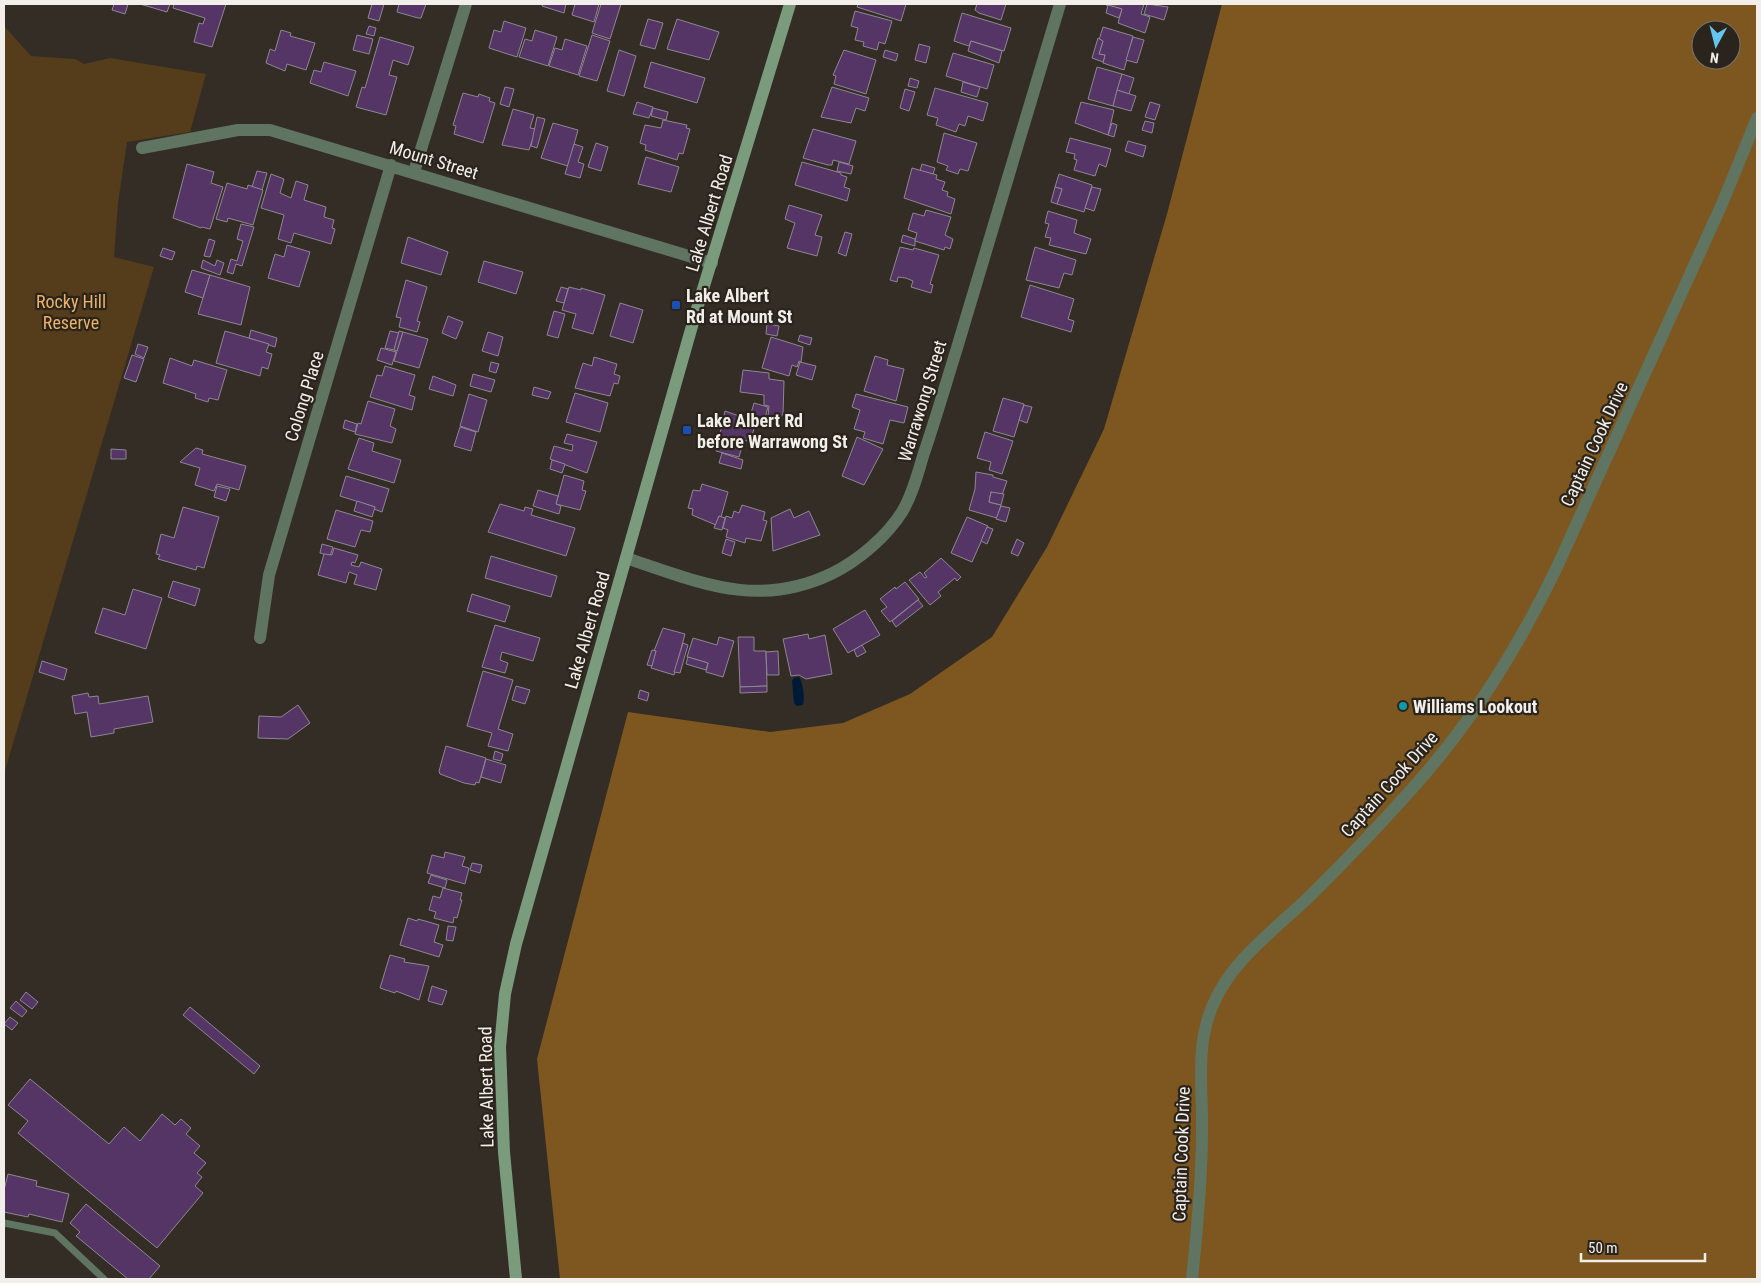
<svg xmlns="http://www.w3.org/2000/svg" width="1761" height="1283" font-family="'Roboto Condensed',sans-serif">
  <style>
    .green { fill: #553c1a }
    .forest { fill: #7d571f; fill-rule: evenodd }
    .water { fill: #001937 }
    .building { fill: #553565; stroke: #8d8791 }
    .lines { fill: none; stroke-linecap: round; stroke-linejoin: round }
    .lane { stroke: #5f7561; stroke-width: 7 }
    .street { stroke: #5f7561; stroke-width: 12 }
    .secondary { stroke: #7a9c7d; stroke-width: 12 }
    .transit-dot { fill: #1a4fb4; stroke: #2a241c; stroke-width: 2 }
    .culture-dot { fill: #0f9aa8; stroke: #2a241c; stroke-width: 2 }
    .labels { text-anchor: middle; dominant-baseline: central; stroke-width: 4.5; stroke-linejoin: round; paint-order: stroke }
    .street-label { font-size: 18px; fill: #f2eee9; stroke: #2a241c }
    .poi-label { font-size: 18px; font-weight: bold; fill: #f2eee9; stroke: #2a241c; text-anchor: start }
    .park-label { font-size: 18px; fill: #edb365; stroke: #2a241c }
  </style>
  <rect width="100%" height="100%" fill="#342d26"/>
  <path class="green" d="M4 26 31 56 75 59 84 64 110 58 206 74 190 132 127 142 118 203 114 257 154 267 4 774Z"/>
  <path class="forest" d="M1222 4H1757V1279H560L537 1059 628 712 770 732 843 723 910 694 992 637 1047 547 1104 429 1167 214ZM1701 30H1731V60H1701Z"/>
  <path class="water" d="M799 677C803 683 805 697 803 705L797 706 794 703 792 681 794 678Z"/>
  <g class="building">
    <path d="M114 4H128L125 14 112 10Z"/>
    <path d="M140 4H170L167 12Z"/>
    <path d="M174 4H226L212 47 194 42 199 23 203 24 205 18 173 8Z"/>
    <path d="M372 4H384L379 21 368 18Z"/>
    <path d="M399 4H426L421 18H418L397 12Z"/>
    <path d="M543 4H566L564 13 542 6Z"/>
    <path d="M573 4H599L594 22 572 15 575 4Z"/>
    <path d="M601 4H621L610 39 592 33Z"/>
    <path d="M858 4H906L901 21 857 7Z"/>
    <path d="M977 4H1006L1001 20 979 13 975 10Z"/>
    <path d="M1144 4 1141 14 1150 17 1145 33 1118 23 1122 9 1106 5Z"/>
    <path d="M1147 4 1168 7 1164 20 1144 14Z"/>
    <path d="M1108 5 1122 9 1119 18 1106 13Z"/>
    <path d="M855 11 892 21 885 44 879 42 877 50 863 46 864 42 855 40 858 28 851 26Z"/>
    <path d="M962 13 1011 28 1004 51 971 41 969 46 954 41Z"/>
    <path d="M648 19 663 23 655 49 640 45Z"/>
    <path d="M677 19 719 32 709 60 667 49Z"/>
    <path d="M504 21 526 28 517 57 489 48 494 30 501 32Z"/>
    <path d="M369 26 376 28 374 36 366 34Z"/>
    <path d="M1103 27 1133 36 1124 70 1103 63 1105 55 1099 54 1103 41 1099 40Z"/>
    <path d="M281 30 291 33 290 36 315 43 306 70 287 64 285 71 266 63 270 49 275 51Z"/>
    <path d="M535 30 557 37 548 66 519 57 525 39 532 41Z"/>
    <path d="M357 35 373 39 369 54 353 50Z"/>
    <path d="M592 35 610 41 597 81 579 76Z"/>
    <path d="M380 37 414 47 408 65 393 60 389 75 397 77 386 115 356 107 362 87 365 88Z"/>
    <path d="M1133 37 1144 40 1137 63 1126 60Z"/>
    <path d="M1098 38 1103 41 1099 54 1105 55 1103 62 1092 58Z"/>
    <path d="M565 39 587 46 578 75 549 66 555 48 562 50Z"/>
    <path d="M971 41 1002 51 999 63 968 51Z"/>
    <path d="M919 44 930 47 926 63 915 60Z"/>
    <path d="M619 50 636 56 624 96 607 91Z"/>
    <path d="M844 50 876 60 866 94 834 84 836 76 833 75Z"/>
    <path d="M885 50 898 54 896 61 883 57Z"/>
    <path d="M953 53 994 65 987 89 946 76Z"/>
    <path d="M324 62 356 71 348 96 310 83 314 70 321 72Z"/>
    <path d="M651 62 705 78 697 103 644 87Z"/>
    <path d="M1097 67 1122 74 1113 106 1088 99Z"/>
    <path d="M1122 74 1134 78 1129 94 1117 90Z"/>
    <path d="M910 78 919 81 917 88 908 86Z"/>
    <path d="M963 82 980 87 977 97 961 92Z"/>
    <path d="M505 87 514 89 509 107 500 104Z"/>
    <path d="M832 87 869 98 865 111 856 108 851 123 821 117Z"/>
    <path d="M935 88 988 103 983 121 968 116 965 126 959 124 956 132 936 125 938 118 927 115Z"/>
    <path d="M905 89 915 92 909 111 900 108Z"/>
    <path d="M1117 90 1136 96 1131 111 1113 106Z"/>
    <path d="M463 93 478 97 479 94 490 98 489 101 495 103 483 143 454 134 456 126 453 125Z"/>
    <path d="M637 102 653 107 649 118 633 114Z"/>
    <path d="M1081 102 1114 110 1108 135 1075 123Z"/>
    <path d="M1150 102 1160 105 1155 120 1145 117Z"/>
    <path d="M653 108 668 112 666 120 651 116Z"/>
    <path d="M513 109 534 115 530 128 536 129 529 150 502 145Z"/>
    <path d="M537 117 545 119 537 148 531 146Z"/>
    <path d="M663 120 687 125 686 128 690 129 683 154 679 153 677 160 645 150 646 145 640 143 645 125 661 128Z"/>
    <path d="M1145 121 1154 123 1152 133 1142 130Z"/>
    <path d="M553 123 578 130 568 166 541 158Z"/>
    <path d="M1112 123 1117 125 1114 137 1108 135Z"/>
    <path d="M813 129 856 141 849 164 833 160 832 165H828L803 158Z"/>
    <path d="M944 133 977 143 968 171 960 169 958 174 946 170 948 166 937 162Z"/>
    <path d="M1070 138 1111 149 1106 167 1099 164 1095 176 1074 170 1077 160 1074 159 1075 154 1066 152Z"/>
    <path d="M1128 141 1146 146 1143 157 1125 151Z"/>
    <path d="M596 143 608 147 601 171 588 167Z"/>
    <path d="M574 144 583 147 578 162 584 164 580 178 565 174Z"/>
    <path d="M646 157 679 167 671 192 638 184Z"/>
    <path d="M802 162 841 173V175L847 177 844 187 850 189 847 201 795 185Z"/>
    <path d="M839 162 853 166 851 174 837 171Z"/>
    <path d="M187 164 214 172 211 183 223 187 210 229 202 227 201 228 173 218Z"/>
    <path d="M922 164 935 168 933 174 920 171Z"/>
    <path d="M912 168 937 175 936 179 945 182 942 190 948 192 947 196 955 199 951 214 904 198Z"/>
    <path d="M257 171 267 173 262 190 252 187Z"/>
    <path d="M271 174 284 179 280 193 291 198 296 181 308 185 304 200 326 207 324 217 334 220 332 228 335 229 331 244 294 233 291 243 278 239 284 215 261 208Z"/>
    <path d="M1059 174 1092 185 1084 212 1057 204 1062 189 1055 187Z"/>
    <path d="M227 183 247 189 248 185 263 190 253 225 228 218 227 222 216 219Z"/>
    <path d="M1055 187 1062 189 1057 204 1051 202Z"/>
    <path d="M1092 187 1101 189 1094 211 1085 208Z"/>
    <path d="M789 205 822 215 815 235 822 237 817 256 787 248 795 223 785 219Z"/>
    <path d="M926 210 951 217 945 235 953 239 950 249 945 247 944 250 915 241 917 233 908 230 913 213 924 216Z"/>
    <path d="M1048 211 1077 220 1074 233 1091 239 1086 254 1049 245 1051 238 1045 237 1049 224 1045 223Z"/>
    <path d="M241 224 254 227 242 266 236 264 233 274 227 272 231 259 237 261 243 241 237 239Z"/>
    <path d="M845 232 852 234 846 256 838 253Z"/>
    <path d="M903 235 915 239V246L901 242Z"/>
    <path d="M408 237 448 252 441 275 401 263Z"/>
    <path d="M209 239 215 241 210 257 204 256Z"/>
    <path d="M287 245 310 252 299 287 268 278 275 254 284 257Z"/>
    <path d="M900 247 913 250 914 248 939 255 930 284 933 285 931 293 911 287 913 281 906 278 898 277 897 282 890 280Z"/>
    <path d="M1035 247 1076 260 1072 275 1064 273 1059 288 1026 280Z"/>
    <path d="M163 248 175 252 172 260 160 256Z"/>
    <path d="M203 260 215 266 217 260 224 263 220 275 201 268Z"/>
    <path d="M484 261 523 272 516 294 478 282Z"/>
    <path d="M192 270 210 275 203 298 185 292Z"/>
    <path d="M210 275 250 287 241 325 198 314Z"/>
    <path d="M406 280 427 287 417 321 420 322 417 332 399 327 401 318 396 317Z"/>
    <path d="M1030 285 1074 299 1068 319 1074 321 1071 332 1021 317Z"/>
    <path d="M561 287 568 289 564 303 556 301Z"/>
    <path d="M569 287 581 290V288L605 295 593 334 572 328 576 314 562 310Z"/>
    <path d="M620 303 643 310 633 343 610 336Z"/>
    <path d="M554 311 565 314 558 338 547 335Z"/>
    <path d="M448 316 463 322 456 339 442 333Z"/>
    <path d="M767 324 779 326 777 336 766 334Z"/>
    <path d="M251 330 277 338 275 347 249 338Z"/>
    <path d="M225 331 269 344 266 352 272 354 268 369 262 367 260 376 216 363Z"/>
    <path d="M390 331 399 333 394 350 385 348Z"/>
    <path d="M399 331 403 332 397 351 394 350Z"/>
    <path d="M403 332 428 339 419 368 394 361Z"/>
    <path d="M488 332 503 337 498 356 482 351Z"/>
    <path d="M800 335 812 338 810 345 798 341Z"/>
    <path d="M771 337 803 347 801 362 799 361 797 367 792 365 789 376 762 368Z"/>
    <path d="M138 344 148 347 144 358 135 354Z"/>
    <path d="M381 348 396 352 392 365 377 360Z"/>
    <path d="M132 355 144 359 136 382 124 378Z"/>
    <path d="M875 356 888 360 887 365 904 369 896 401 864 391Z"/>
    <path d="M594 357 617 364 614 374 620 376 618 384 614 383 610 396 575 388 583 363 592 366Z"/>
    <path d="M170 358 192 366 194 360 227 370 218 400 209 398 208 402 195 398 196 394 163 383Z"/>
    <path d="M491 362 499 364 496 373 489 371Z"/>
    <path d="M800 362 816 366 812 380 796 375Z"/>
    <path d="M385 366 415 375 409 395 415 397 412 410 370 397 377 375 382 376Z"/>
    <path d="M743 370 769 373V379L784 381 783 414 780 418 768 416 769 406 764 405V395L740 392Z"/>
    <path d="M473 374 495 380 491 392 470 386Z"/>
    <path d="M433 376 456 385 453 396 429 389Z"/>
    <path d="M534 387 551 392 548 399 532 395Z"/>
    <path d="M575 393 608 403 600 432 566 422Z"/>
    <path d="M469 394 487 400 478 432 460 426Z"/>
    <path d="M856 394 908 407 904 423 890 420 883 444 863 438 865 432 854 429 860 410 852 407Z"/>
    <path d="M1003 398 1024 404 1014 437 993 431Z"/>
    <path d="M368 401 395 409 390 426 396 429 392 443 355 434 358 423 361 424Z"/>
    <path d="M754 403 768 407 764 421 750 417Z"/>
    <path d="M1024 405 1032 407 1027 423 1019 420Z"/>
    <path d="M725 411 756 422 750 442 744 440 739 457 716 451Z"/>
    <path d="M345 420 357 424 355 432 343 428Z"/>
    <path d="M460 427 476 432 471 451 454 446Z"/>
    <path d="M985 432 1013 441 1002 474 989 470 991 462 977 458Z"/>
    <path d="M567 434 597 442 587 473 550 459 554 446 572 451 573 445 564 443Z"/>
    <path d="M857 437 883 449 864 485 842 476Z"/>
    <path d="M359 438 374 443 372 451 401 460 394 483 348 469Z"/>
    <path d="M196 448 203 450 202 454 246 466 239 490 217 484 214 491 195 485 200 468 180 462Z"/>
    <path d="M111 449 126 450V459H111Z"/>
    <path d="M722 453 743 460 741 469 719 463Z"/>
    <path d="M552 460 565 464 562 473 550 469Z"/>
    <path d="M976 472 993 475V477L1007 481 1002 495 991 492 989 502 1001 505 997 518 969 510 975 489Z"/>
    <path d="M564 475 584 481 582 490 586 491 580 510 556 504Z"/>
    <path d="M346 476 389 489 382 512 374 509 375 507 340 496Z"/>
    <path d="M702 484 728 492 721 517 719 516 716 525 692 515 693 509 688 508 693 490 700 491Z"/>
    <path d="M217 486 230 489 226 501 214 497Z"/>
    <path d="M538 490 558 496 556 504 561 506 559 514 533 506Z"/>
    <path d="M991 492 1004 494 1001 505 989 502Z"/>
    <path d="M357 501 375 507 372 517 354 511Z"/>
    <path d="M500 504 524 511 525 507 533 509 531 515 575 528 566 556 488 532Z"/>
    <path d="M742 505 765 512 763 520 767 521 761 541 746 538 745 543 726 537 728 530 723 528 726 516 732 518 734 511 739 513Z"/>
    <path d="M1001 506 1010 508 1006 522 996 519Z"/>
    <path d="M183 507 219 517 204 568 197 566 196 570 158 559 160 555 156 554 161 534 174 538Z"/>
    <path d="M790 509 794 518 809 511 820 535 773 551 771 518Z"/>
    <path d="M336 510 373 521 370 532 361 530 355 547 327 539Z"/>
    <path d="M719 516 725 518 722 530 714 528Z"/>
    <path d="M967 517 988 526 972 562 951 553Z"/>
    <path d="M987 527 993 529 987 544 981 541Z"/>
    <path d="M726 539 735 542 731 556 722 553Z"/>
    <path d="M1017 539 1024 543 1018 556 1011 553Z"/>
    <path d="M322 544 333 547 330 556 320 553Z"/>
    <path d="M334 548 358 555 355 563 352 562 351 565 359 567 361 562 382 569 376 590 354 584 357 575 349 572 346 583 318 575 324 554 332 555Z"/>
    <path d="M491 556 557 576 551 597 485 578Z"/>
    <path d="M941 558 961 577 957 581 955 578 938 592 941 596 930 605 909 580 920 572 925 578 927 577 924 573Z"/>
    <path d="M173 581 200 589 195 606 168 597Z"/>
    <path d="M905 582 919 599 890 622 881 611 887 607 880 599 895 587 896 589Z"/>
    <path d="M133 589 162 598 146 649 95 633 103 608 125 615Z"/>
    <path d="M472 594 510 606 505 622 467 611Z"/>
    <path d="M918 600 923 606 896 627 892 621Z"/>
    <path d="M865 610 880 635 848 653 833 629Z"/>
    <path d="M495 625 540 638 533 661 502 652 500 660 508 663 505 673 482 667Z"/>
    <path d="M663 628 685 634 674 675 651 668 656 651H654Z"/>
    <path d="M808 634 809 639 825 635 832 674 806 679 799 675 791 676 783 639Z"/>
    <path d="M719 637 734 641 723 677 706 672 708 663 687 657 693 638 717 645Z"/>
    <path d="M738 637H754V651H766L767 686 740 687Z"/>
    <path d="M683 643 688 645 680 673 674 672Z"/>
    <path d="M862 645 866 652 857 657 854 650Z"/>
    <path d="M652 650 656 651 652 666 647 665Z"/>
    <path d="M778 651 779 675H767L766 652Z"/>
    <path d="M688 657 708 663 706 670 686 664Z"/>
    <path d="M42 661 67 669 64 680 39 672Z"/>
    <path d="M483 671 513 680 498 729 513 734 508 751 488 746 492 733 467 726Z"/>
    <path d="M516 686 530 690 525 704 512 700Z"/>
    <path d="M767 686V692L740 693V687Z"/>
    <path d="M640 690 649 693 647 701 638 698Z"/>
    <path d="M88 693 89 697 98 696 99 704 148 696 153 722 114 729V733L91 737 87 712 75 714 72 696Z"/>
    <path d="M298 705 310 723 288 739 258 738 259 716 281 717Z"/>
    <path d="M446 746 486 758 479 783 476 782 475 785 464 783 440 774 439 771Z"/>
    <path d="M495 751 503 754 501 761 493 759Z"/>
    <path d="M486 759 506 765 501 783 481 777Z"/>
    <path d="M445 852 465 857 462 866 469 868 465 884 427 873 432 855 444 858Z"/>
    <path d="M472 863 482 865 480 873 470 870Z"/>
    <path d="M431 875 447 880 445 888 428 883Z"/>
    <path d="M443 888 462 893 460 900H462L457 918 454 917 453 923 434 918 436 912 429 910 433 896 440 898Z"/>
    <path d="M408 918 417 921 418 919 439 925 434 942 443 945 439 957 400 945Z"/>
    <path d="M448 926 456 927 453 941 446 940Z"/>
    <path d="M390 955 405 959 404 962 429 966 419 1000 396 991 395 993 380 988Z"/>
    <path d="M432 986 447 991 442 1005 428 1001Z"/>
    <path d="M26 992 38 1002 32 1009 20 1000Z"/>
    <path d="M16 1001 27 1011 22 1017 10 1008Z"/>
    <path d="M190 1007 260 1066 254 1074 183 1015Z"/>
    <path d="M10 1017 18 1023 12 1030 4 1024Z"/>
    <path d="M30 1079 109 1144 124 1127 140 1141 162 1114 175 1125 181 1119 191 1128 186 1134 200 1146 194 1153 206 1163 197 1173 202 1177 195 1186 203 1193 157 1248 18 1133 28 1121 8 1105Z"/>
    <path d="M8 1174 37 1181 36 1186 69 1194 62 1222 29 1214 28 1217 4 1212V1190Z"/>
    <path d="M86 1204 160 1266 149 1279H128L76 1236 80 1232 70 1223Z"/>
  </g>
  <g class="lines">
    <path class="lane" d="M4 1223 55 1233 104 1279"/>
    <g class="street">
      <path d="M142 148 238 130H270L712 263"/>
      <path d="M414 172 466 4"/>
      <path d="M626 558C699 582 757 610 833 573 859 560 887 536 902 512 913 494 918 472 924 453 936 418 946 383 957 348 991 233 1025 118 1060 4"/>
      <path d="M260 638 269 575 391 165"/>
      <path d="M1192 1279C1197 1231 1202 1181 1202 1132 1203 1090 1195 1048 1212 1007 1232 958 1277 929 1314 892 1347 859 1379 826 1410 791 1471 724 1518 648 1557 567L1722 204 1757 118"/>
    </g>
    <path class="secondary" d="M516 1279 504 1152 500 1047 505 994 516 944 696 312 790 4"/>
  </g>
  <g class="transit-dot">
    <rect x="671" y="300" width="10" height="10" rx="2.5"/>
    <rect x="682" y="425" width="10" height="10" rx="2.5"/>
  </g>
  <circle class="culture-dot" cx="1403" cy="706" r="5"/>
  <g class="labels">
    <g class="street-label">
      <text transform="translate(434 160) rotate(17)">Mount Street</text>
      <text transform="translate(709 213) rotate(-73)">Lake Albert Road</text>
      <text transform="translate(304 396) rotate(-73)">Colong Place</text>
      <text transform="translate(922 401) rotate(-73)">Warrawong Street</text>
      <text transform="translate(1594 444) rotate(-65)">Captain Cook Drive</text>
      <text transform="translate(587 630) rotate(-74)">Lake Albert Road</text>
      <text transform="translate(1389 784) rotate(-48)">Captain Cook Drive</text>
      <text transform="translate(486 1087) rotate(-91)">Lake Albert Road</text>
      <text transform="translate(1181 1154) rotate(-88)">Captain Cook Drive</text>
    </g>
    <g class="poi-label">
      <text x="686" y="295">Lake Albert<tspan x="686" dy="21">Rd at Mount St</tspan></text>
      <text x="697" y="420">Lake Albert Rd<tspan x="697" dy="21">before Warrawong St</tspan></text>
      <text x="1413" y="706">Williams Lookout</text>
    </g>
    <g class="park-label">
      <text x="71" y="301">Rocky Hill<tspan x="71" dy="21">Reserve</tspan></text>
    </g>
  </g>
  <rect width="1761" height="1283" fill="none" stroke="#f2eee9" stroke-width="10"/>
  <g transform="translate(1716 45) rotate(187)"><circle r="24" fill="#2a241c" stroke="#7a756e"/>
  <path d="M0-4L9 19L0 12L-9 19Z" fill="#65c5ee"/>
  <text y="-8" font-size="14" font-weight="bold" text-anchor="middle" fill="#f2eee9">N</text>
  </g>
  <path d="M1581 1253v8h124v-8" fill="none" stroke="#f2eee9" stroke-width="2.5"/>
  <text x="1588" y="1253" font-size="15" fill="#f2eee9" stroke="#2a241c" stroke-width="4" paint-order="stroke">50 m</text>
</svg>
